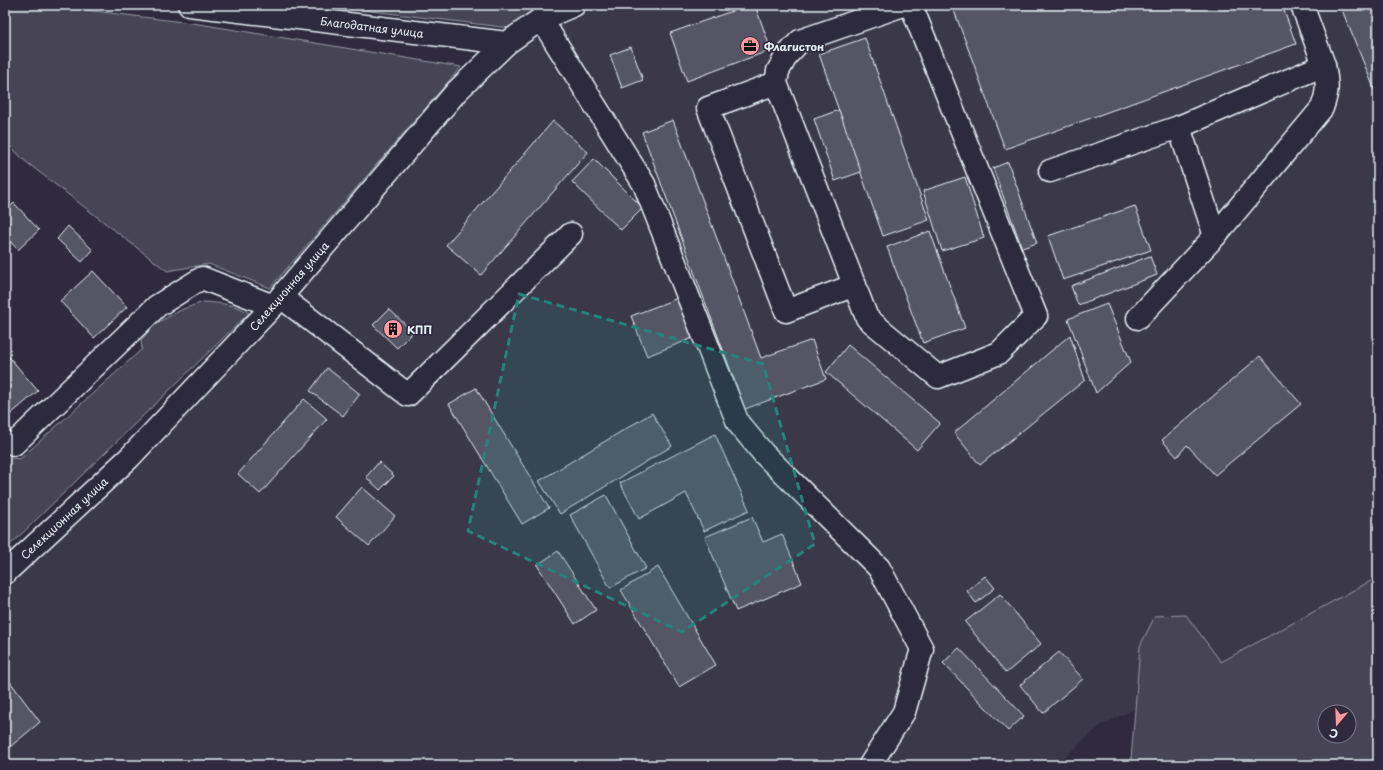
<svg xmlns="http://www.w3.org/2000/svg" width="1383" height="770" font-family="'Playpen Sans',sans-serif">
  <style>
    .built { fill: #3b3749 }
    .green { fill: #464455; stroke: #979aa6; fill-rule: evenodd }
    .building { fill: #575565; stroke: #e8f1f8 }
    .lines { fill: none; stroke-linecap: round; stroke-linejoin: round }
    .minor-casing { stroke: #e8f1f8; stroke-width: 25 }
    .minor { stroke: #2f2a3d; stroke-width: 22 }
    .marked { fill: #25827c; fill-opacity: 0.2; stroke: #25827c; stroke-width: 3; stroke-dasharray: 8 5; stroke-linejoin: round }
    .labels { text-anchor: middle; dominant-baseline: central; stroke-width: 3.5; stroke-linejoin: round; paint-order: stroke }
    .street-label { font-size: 11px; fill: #e8f1f8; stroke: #2f2a3d }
    .poi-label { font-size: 11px; font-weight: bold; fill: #e8f1f8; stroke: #2f2a3d; text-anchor: start }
  </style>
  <rect width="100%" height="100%" fill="#2f2a3d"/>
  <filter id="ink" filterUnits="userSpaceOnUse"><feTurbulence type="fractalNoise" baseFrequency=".025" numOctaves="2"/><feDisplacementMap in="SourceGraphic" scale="8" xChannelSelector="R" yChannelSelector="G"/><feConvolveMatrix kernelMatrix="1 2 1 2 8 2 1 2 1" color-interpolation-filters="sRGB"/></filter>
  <g filter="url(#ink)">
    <path class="built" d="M598 5H1378V590L1100 726 1056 765H5V585L299 289 466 96 516 48 539 30Z"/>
    <g class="green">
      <path d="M5 5H45L199 24 461 67 270 288 209 264 167 271 25 161 5 141Z"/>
      <path d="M322 5H556L510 28Z"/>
      <path d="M203 302C220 303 235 304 249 313L5 550V457L20 459 142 349 141 340 155 324 183 309Z"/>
      <path d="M1378 577V765H1133L1131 760 1140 646 1155 616 1186 615 1221 662ZM1325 712H1349V736H1325Z"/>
    </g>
    <g class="building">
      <path d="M749 5H755L771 50 687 81 670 33Z"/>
      <path d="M952 5H1282L1296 44 1005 149Z"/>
      <path d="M1340 5H1378V98Z"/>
      <path d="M865 38 929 220 883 236 819 54Z"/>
      <path d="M631 47 643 80 622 88 610 55Z"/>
      <path d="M839 110 861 172 835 181 814 119Z"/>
      <path d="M673 120 761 358 812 340 826 379 745 409 642 132Z"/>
      <path d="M553 121 588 152 481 275 446 245Z"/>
      <path d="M594 159 643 208 621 230 572 182Z"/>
      <path d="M1008 162 1037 243 1022 248 993 168Z"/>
      <path d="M965 177 984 238 942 251 923 191Z"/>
      <path d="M14 203 39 230 18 250 5 236V212Z"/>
      <path d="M1135 206 1151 250 1063 280 1048 236Z"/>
      <path d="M68 226 93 250 82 262 57 239Z"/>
      <path d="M930 231 965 328 923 343 887 247Z"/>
      <path d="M1150 256 1157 275 1078 305 1071 286Z"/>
      <path d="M93 271 127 307 94 338 60 301Z"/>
      <path d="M678 298 693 338 647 356 631 316Z"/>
      <path d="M1107 304 1131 362 1096 393 1068 319Z"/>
      <path d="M389 309 413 332 397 348 373 325Z"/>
      <path d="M1070 335 1085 380 980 465 954 433Z"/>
      <path d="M848 345 940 423 917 450 826 372Z"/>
      <path d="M5 352 38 391 5 419Z"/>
      <path d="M1260 356 1301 404 1215 475 1187 445 1177 457 1162 440Z"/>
      <path d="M327 368 360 394 343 416 310 391Z"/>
      <path d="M476 388 549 508 522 524 449 404Z"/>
      <path d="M304 399 327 419 260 494 238 474Z"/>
      <path d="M652 413 672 446 560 514 539 481Z"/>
      <path d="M715 434 749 510 704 531 686 493 639 519 620 483Z"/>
      <path d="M379 462 394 476 380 490 366 477Z"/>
      <path d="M362 487 395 516 369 546 336 517Z"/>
      <path d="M606 495 646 568 610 588 570 515Z"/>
      <path d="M752 517 763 542 782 534 802 583 736 611 705 537Z"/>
      <path d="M558 551 596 610 575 624 537 565Z"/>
      <path d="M658 567 716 665 679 687 621 590Z"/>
      <path d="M985 576 995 588 976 603 967 591Z"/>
      <path d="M1000 594 1041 644 1006 673 965 622Z"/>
      <path d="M959 648 1024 716 1008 731 943 663Z"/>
      <path d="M1059 652 1083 679 1043 713 1020 685Z"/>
      <path d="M5 675 40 722 5 751Z"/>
    </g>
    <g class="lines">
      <g class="minor-casing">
        <g id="minor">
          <path d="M189 5 507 43"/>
          <path d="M903 5 800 41 787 55 778 71 776 83 867 318 938 377 999 353 1036 316 911 5"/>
          <path d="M541 19 644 184 738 423 764 454 879 568 922 649 904 712 870 765"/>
          <path d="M776 83 708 108 786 311 855 285"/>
          <path d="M1050 171 1179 127"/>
          <path d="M1215 236 1322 108C1329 89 1327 83 1324 65"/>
          <path d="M281 297 408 395 571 234"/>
          <path d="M1138 318 1215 236 1179 127 1324 65 1302 5"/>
          <path d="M14 444 157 306 202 278 273 306"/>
          <path d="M5 573 129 458 273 306 457 91 507 43 541 19 574 5"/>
        </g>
      </g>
      <use href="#minor" class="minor"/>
    </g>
  </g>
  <path class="marked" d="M519 294 763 364 815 544 682 632 468 531Z"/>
  <defs>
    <g id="office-disc" transform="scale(1)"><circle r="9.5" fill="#ff9aa2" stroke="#2f2a3d"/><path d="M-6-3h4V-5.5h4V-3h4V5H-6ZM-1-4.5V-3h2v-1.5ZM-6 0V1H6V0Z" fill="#111"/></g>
    <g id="building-disc" transform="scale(1)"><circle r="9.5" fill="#ff9aa2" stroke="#2f2a3d"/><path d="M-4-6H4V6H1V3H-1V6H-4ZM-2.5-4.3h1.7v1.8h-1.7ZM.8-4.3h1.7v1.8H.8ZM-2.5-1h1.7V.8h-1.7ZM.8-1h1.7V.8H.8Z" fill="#111"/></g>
  </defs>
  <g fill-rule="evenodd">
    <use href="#office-disc" x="750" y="46"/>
    <use href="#building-disc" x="393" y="329"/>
  </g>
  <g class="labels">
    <g class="street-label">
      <text transform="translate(372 27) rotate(7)">Благодатная улица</text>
      <text transform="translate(289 286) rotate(-49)">Селекционная улица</text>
      <text transform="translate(64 518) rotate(-43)">Селекционная улица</text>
    </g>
    <g class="poi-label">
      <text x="764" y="46">Флагистон</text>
      <text x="407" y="329">КПП</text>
    </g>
  </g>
  <rect width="1383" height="770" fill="none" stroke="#2f2a3d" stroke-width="20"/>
  <rect x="10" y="10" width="1363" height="750" fill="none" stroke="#e8f1f8" stroke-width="1.5" filter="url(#ink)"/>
  <g transform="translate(1337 724) rotate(199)"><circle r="19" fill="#2f2a3d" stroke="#797a88"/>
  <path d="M0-3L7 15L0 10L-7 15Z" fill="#ff9aa2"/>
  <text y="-6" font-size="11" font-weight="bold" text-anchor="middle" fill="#e8f1f8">С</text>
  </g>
</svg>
